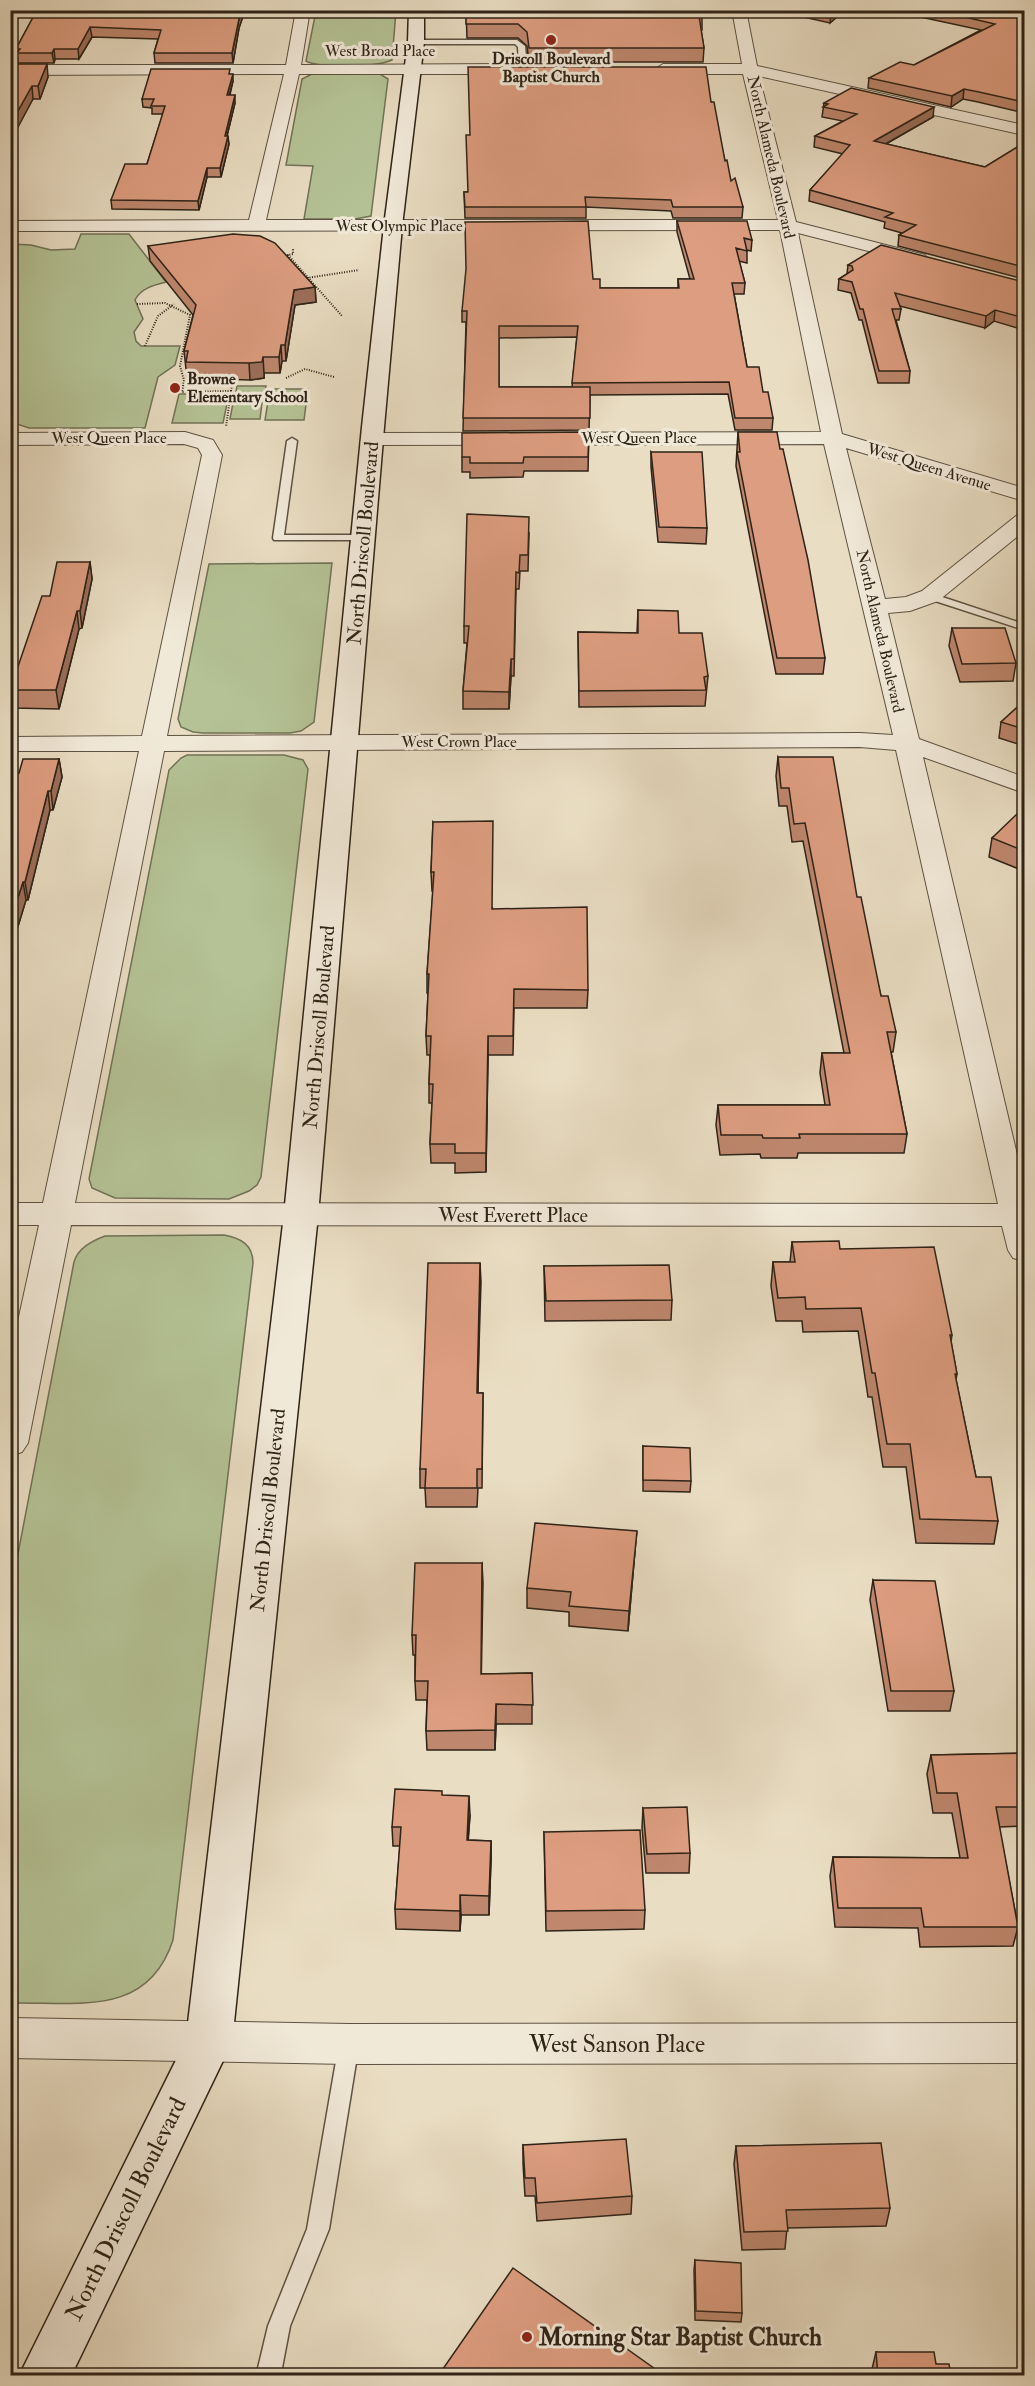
<svg xmlns="http://www.w3.org/2000/svg" width="1035" height="2386" font-family="'IM FELL Double Pica',serif">
  <style>
    .green { fill: #b4c295; stroke: #717256; stroke-width: 1.5 }
    .lines { fill: none; stroke-linecap: round; stroke-linejoin: round }
    .service-casing { stroke: #5d5242; stroke-width: 3 }
    .minor-casing { stroke: #5d5242; stroke-width: 2 }
    .secondary-casing { stroke: #2e2317; stroke-width: 3 }
    .path { stroke: #2e2317; stroke-width: 2; stroke-dasharray: 1 1.5; stroke-linecap: butt }
    .service { fill: #f1e9d8; fill-rule: evenodd }
    .minor { fill: #f1e9d8; fill-rule: evenodd }
    .secondary { fill: #f1e9d8; fill-rule: evenodd }
    .wall { fill: #be876e; stroke: #2e2317; stroke-width: 1.5; fill-rule: evenodd }
    .shaded-wall { fill: #9b6e5a; stroke: #2e2317; stroke-width: 1.5 }
    .building { fill: #dd9d80; stroke: #2e2317; stroke-width: 1.5 }
    .poi-dot { fill: #8f2418; stroke: #f1e9d8; stroke-width: 2 }
    .labels { text-anchor: middle; dominant-baseline: central; stroke-width: 6; stroke-linejoin: round; paint-order: stroke }
    .far-street-label { font-size: 16px; fill: #2e2317; stroke: #f1e9d8 }
    .far-poi-label { font-size: 16px; font-weight: bold; fill: #2e2317; stroke: #f1e9d8 }
    .street-label { font-size: 20px; fill: #2e2317; stroke: #f1e9d8 }
    .near-street-label { font-size: 24px; fill: #2e2317; stroke: #f1e9d8 }
    .near-poi-label { font-size: 24px; font-weight: bold; fill: #2e2317; stroke: #f1e9d8; text-anchor: start }
  </style>
  <rect width="100%" height="100%" fill="#e9ddc3"/>
  <filter id="stains"><feTurbulence type="fractalNoise" baseFrequency=".00333" numOctaves="4"/><feColorMatrix values="0 0 0 0 .2 0 0 0 0 .09 0 0 0 0 .02 0 0 0 .5 -.17"/></filter>
  <radialGradient id="worn" r=".72"><stop offset=".6" stop-color="#630" stop-opacity="0"/><stop offset="1" stop-color="#630" stop-opacity=".3"/></radialGradient>
  <g class="green">
    <path d="M316 11H396L392 60C376 67 321 69 306 61Z"/>
    <path d="M312 74H380L388 79 371 216 355 219H304L313 166 286 165 302 79Z"/>
    <path d="M81 234H129L166 282C154 285 141 288 135 300L143 319 134 332 136 341 141 346H180L175 365 158 377 145 428H29L11 422V244L31 245 51 250 75 249Z"/>
    <path d="M237 386H266L263 402H234Z"/>
    <path d="M270 389H308L304 420H265Z"/>
    <path d="M179 394H229L223 423H172Z"/>
    <path d="M233 403H262L260 419H230Z"/>
    <path d="M332 563 314 722 301 731 290 733H203L193 732 181 727 178 719 209 564Z"/>
    <path d="M187 755H284L303 760 308 769 261 1177 257 1185 249 1191 229 1199 115 1198 92 1188 89 1179 169 770 181 758Z"/>
    <path d="M224 1235C241 1238 253 1245 253 1263L173 1940C148 2017 79 2002 14 2003L10 2002 11 1590 74 1262C78 1248 92 1241 105 1236Z"/>
  </g>
  <g class="lines">
    <g class="service-casing">
      <g id="service">
        <path d="M517 40 525 46 527 69 523 71 519 69 518 47 515 44H416L412 42 416 40Z"/>
        <path d="M292 438 297 441 284 535H364L368 536V540H274L273 538 287 441Z"/>
        <path d="M930 593 1024 624V630L926 598V594Z"/>
        <path d="M349 2034 356 2037 359 2044 329 2229 290 2326 282 2368 283 2376H260L258 2368 268 2326 307 2229 339 2044 342 2037Z"/>
      </g>
    </g>
    <g class="minor-casing">
      <g id="minor">
        <path d="M296 10H310L301 65 511 64 519 69 511 74H299L266 220H778L743 74H663L655 69 663 64H742L732 10H746L757 66 1024 125V135L759 76 796 222 925 255 928 259 925 263 919 264 798 233 842 434 1024 488V501L846 448 885 599 906 597 922 591 1016 516 1024 515V531L938 601 910 611 888 613 919 739 1024 777V793L923 757 1024 1184V1261L1013 1258 1008 1250 1002 1226 71 1225 28 1443 22 1452 10 1456V1358L39 1225H10V1203H43L139 751H10V737L142 736 202 455 198 448 184 444 10 445V433L185 432 213 440 222 455 167 736 860 733 893 735 824 444 372 445 365 443 362 439 365 435 372 433 821 432 780 230 10 231V221L249 220 284 74 10 75V65H286ZM860 747 896 750 998 1204 75 1203 164 751Z"/>
        <path d="M10 2018 349 2024 1024 2023V2063L349 2064 10 2058Z"/>
      </g>
    </g>
    <g class="secondary-casing">
      <path id="secondary" d="M409 10H424V42L402 226 384 427 318 1215 232 2042 71 2376H19L186 2040 284 1215 362 427 384 226 408 42Z"/>
    </g>
    <g class="path">
      <path d="M288 255 342 316"/>
      <path d="M282 256 293 254V249"/>
      <path d="M307 278 359 270"/>
      <path d="M137 304 165 303 190 315 180 366 184 380 182 392 231 391 226 427"/>
      <path d="M145 346 158 316 174 304"/>
      <path d="M286 378 305 369 334 377"/>
      <path d="M231 391 233 379"/>
    </g>
    <use href="#service" class="service"/>
    <use href="#minor" class="minor"/>
    <use href="#secondary" class="secondary"/>
  </g>
  <g class="wall">
    <path d="M37 10H245L239 28 233 63H155L154 53 158 39 92 37 79 59H55L54 63H18L16 49Z"/>
    <path d="M466 10 702 16V30H701L704 48 703 62H529L527 46 518 38H467Z"/>
    <path d="M772 10H845L830 23Z"/>
    <path d="M888 10H1024V113L978 102 963 99 951 107 868 88 869 78 914 65 981 30Z"/>
    <path d="M10 64 48 77 40 99H33Z"/>
    <path d="M230 74 233 81 230 95 235 103 227 136 229 144 221 177H207L199 210 112 209 111 200 147 164 163 114H152V108L143 107 142 99Z"/>
    <path d="M711 102 725 161 731 181 743 207 742 218H673L671 211 586 207V218H465L464 192H468Z"/>
    <path d="M824 103 933 117 886 144 985 167 1024 143V279L898 246 899 235 902 233 884 228 885 222 809 201 810 190 843 154 814 147 815 136 843 121 822 117Z"/>
    <path d="M677 221 752 240 751 251 747 250V263L739 261 745 283 744 294H734L747 367 763 392 773 418 772 430H735L728 394 590 395 589 430 463 431 466 322H462V311L593 279 600 288H678V279H690L677 232ZM577 337 572 387H499V338Z"/>
    <path d="M148 246 315 287 316 302 295 305 286 361H282L280 373H264V378L250 380 187 378 184 351 193 315 150 261Z"/>
    <path d="M848 265 1024 282V330L994 321 985 328 900 306 901 309 899 320H896L910 371 909 383H878L862 320H859L851 293 838 290 839 279 847 274Z"/>
    <path d="M589 432 588 471H524L523 477 470 478V472H462V457Z"/>
    <path d="M738 432 825 658 823 674H776L736 466Z"/>
    <path d="M651 452 707 528 706 544 658 542 651 467Z"/>
    <path d="M529 534 528 571H520L519 589H516L514 676H511L509 709H463V691L467 643H464V626Z"/>
    <path d="M90 562 92 579 82 628 79 629 59 709 13 708 10 688 50 596Z"/>
    <path d="M638 610 679 633 708 676 705 706 579 707 578 632 637 633Z"/>
    <path d="M952 628 1016 663 1013 681 960 682 949 646Z"/>
    <path d="M1024 701V746L999 738 1001 722Z"/>
    <path d="M778 757 857 897 881 996 896 1032 893 1052H891L907 1134 904 1153H798L797 1158H761L760 1154 720 1155 716 1125 718 1105H825L820 1073 822 1053H844L803 841 792 842 787 806H779L776 776Z"/>
    <path d="M59 759 62 777 53 810H50L28 900H26L12 946 14 958 10 973V773H19Z"/>
    <path d="M1024 815V871L989 857 992 838Z"/>
    <path d="M433 822 493 909 588 990 587 1008H514L513 1055H488L486 1172 455 1173V1163H431L430 1144 432 1103H429V1084L430 1055H427L426 1036 428 993H427V974L433 891H432L431 872Z"/>
    <path d="M792 1242 840 1249 952 1335 951 1342 957 1374 956 1380 976 1477 998 1521 994 1544 916 1543 906 1467H883L872 1397H868L858 1331 803 1332 802 1321H776L771 1286 773 1262H790Z"/>
    <path d="M480 1263 478 1393H483L482 1488H478L477 1507H426L425 1488H420V1469Z"/>
    <path d="M544 1266 672 1300 671 1320 545 1321Z"/>
    <path d="M643 1446 691 1481 690 1492 643 1491Z"/>
    <path d="M635 1551 628 1631 569 1626V1612L527 1608V1588Z"/>
    <path d="M482 1563 481 1674 532 1673V1724H496L495 1750H427L426 1731 427 1700H416L415 1681V1655H413L412 1635Z"/>
    <path d="M873 1580 954 1691 950 1711H888L870 1600Z"/>
    <path d="M1024 1753V1826L999 1827 1018 1927 1013 1946 920 1947 918 1928 835 1927 830 1876 833 1857 960 1858 952 1813H933L927 1774 931 1755Z"/>
    <path d="M442 1795 470 1815 468 1840 491 1841V1860L489 1915H461L460 1931 396 1929 395 1909 400 1846H393L392 1827Z"/>
    <path d="M643 1808 690 1853 689 1873H646L642 1828Z"/>
    <path d="M544 1832 645 1910 644 1929 546 1931Z"/>
    <path d="M523 2145 632 2196 631 2214 537 2221 535 2196H525L523 2164Z"/>
    <path d="M736 2146 890 2208 886 2226 787 2228 785 2249 742 2250 734 2164Z"/>
    <path d="M695 2260 742 2313 741 2322 695 2320 694 2270Z"/>
    <path d="M876 2352 936 2364 951 2376H873L872 2369Z"/>
  </g>
  <g class="shaded-wall">
    <path d="M241 10H245L239 28 233 63 232 53 239 19Z"/>
    <path d="M835 10H845L830 23 831 14Z"/>
    <path d="M90 27 92 37 79 59 78 49Z"/>
    <path d="M54 49 55 59 54 63 52 53Z"/>
    <path d="M47 64 48 77 40 99 38 86Z"/>
    <path d="M233 74V81L227 103V95Z"/>
    <path d="M32 86 33 99 10 142V125Z"/>
    <path d="M964 89 963 99 951 107 952 96Z"/>
    <path d="M235 95V103L225 144V136Z"/>
    <path d="M934 107 933 117 873 151 874 141Z"/>
    <path d="M228 136 229 144 221 177 220 168Z"/>
    <path d="M207 168V177L199 210 198 201Z"/>
    <path d="M315 287 316 302 295 305 286 361 285 345 294 290Z"/>
    <path d="M995 310 994 321 985 328 986 316Z"/>
    <path d="M281 345 282 361 280 373 279 357Z"/>
    <path d="M263 357 264 373V378L250 380 249 363Z"/>
    <path d="M90 562 92 579 82 628 80 611Z"/>
    <path d="M77 611 79 629 59 709 56 690Z"/>
    <path d="M511 659V676L509 709V692Z"/>
    <path d="M59 759 62 777 53 810 51 791Z"/>
    <path d="M48 791 50 810 28 900 25 882Z"/>
    <path d="M23 882 26 900 12 946 14 958 10 973V922Z"/>
    <path d="M488 1036V1055L486 1172V1153Z"/>
    <path d="M480 1263 481 1282 477 1412V1393Z"/>
    <path d="M637 1531 635 1551 628 1631 629 1611Z"/>
    <path d="M482 1563 483 1583 481 1693V1674Z"/>
    <path d="M496 1704V1724L495 1750V1730Z"/>
    <path d="M469 1796 470 1815 467 1859V1840Z"/>
    <path d="M491 1841V1860L489 1915V1896Z"/>
    <path d="M460 1895 461 1915 460 1931Z"/>
  </g>
  <g class="building">
    <path d="M37 10H241L239 19 232 53H154L161 30 90 27 78 49H54L52 53H17L20 49H16Z"/>
    <path d="M466 10H702V16H699L704 48H529L527 32 518 24H466Z"/>
    <path d="M816 10H835L831 14Z"/>
    <path d="M934 10H1024V102L979 92 964 89 952 96 869 78 900 62 914 65 995 24Z"/>
    <path d="M10 64H47L38 86H32L10 125Z"/>
    <path d="M468 67H706L711 102H714L725 161 727 160 731 181 735 178 743 207H673L671 200 585 197 586 207H465L464 192H468L466 135H470Z"/>
    <path d="M151 69H230L229 74H233L227 95H235L225 136H228L220 168H207L198 201 111 200 125 164H147L165 106H151L154 99H142Z"/>
    <path d="M851 88 934 107 874 141 985 167 1024 143V267L899 235 916 225 885 217 893 213 810 190 850 145 815 136 857 114 823 107 828 104 824 103Z"/>
    <path d="M588 221 593 279H600V288H679L678 279H694L677 221H747L752 240 744 238 747 251 736 248 745 283H732L747 367H759L763 392H768L773 418H735L729 382 572 383 578 326H499V387H590V418H463L467 311H462L466 269 465 222Z"/>
    <path d="M233 234 260 236 275 243 315 287 294 290 285 345H281L279 357H263L262 362 249 363 186 362 188 351H184L196 305 148 246Z"/>
    <path d="M881 245 1024 282V318L995 310 986 316 895 293 901 309H892L910 371H879L863 309H860L852 282 839 279 853 270 852 266 848 265Z"/>
    <path d="M589 432 588 457H524L523 463H470V457H462V433Z"/>
    <path d="M738 432H777L780 449H783L808 560 825 658H777L737 452H740Z"/>
    <path d="M651 452H702L707 528 659 527Z"/>
    <path d="M467 514 529 517 528 555H520L519 573 516 572 514 659H511L509 692 463 691 469 626H464Z"/>
    <path d="M57 562H90L80 611H77L56 690H10L42 596H50Z"/>
    <path d="M638 610 678 611 679 633H702L708 676 704 677 706 690 579 691 578 632 638 633Z"/>
    <path d="M952 628H1005L1016 663 962 664Z"/>
    <path d="M1024 701V729L1001 722Z"/>
    <path d="M778 757H833L857 897H861L881 996H888L896 1032H887L907 1134H799L800 1138H763L762 1135H721L718 1105H830L822 1053H850L805 823 794 824 789 788H781Z"/>
    <path d="M23 759H59L51 791H48L25 882H23L10 922V773H19Z"/>
    <path d="M1018 813 1024 815V851L992 838Z"/>
    <path d="M493 821 492 909 587 907 588 990 514 989 513 1036H488L486 1153H455V1144H430L433 1084H429L431 1036H426L429 974H427L434 872H431L433 822Z"/>
    <path d="M839 1241 840 1249 934 1247 952 1335H950L957 1374H955L976 1477H991L998 1521 920 1519 910 1444H887L875 1373H872L861 1308 806 1309 805 1297 778 1298 773 1262H795L792 1242Z"/>
    <path d="M428 1263H480L477 1393H483L482 1469H477V1488H425L426 1469H420Z"/>
    <path d="M669 1265 672 1300 546 1301 544 1266Z"/>
    <path d="M643 1446 690 1448 691 1481 643 1480Z"/>
    <path d="M535 1523 637 1531 629 1611 569 1606 571 1592 527 1588Z"/>
    <path d="M415 1563H482L481 1674 532 1673 533 1705 496 1704 495 1730 426 1731 428 1681H415L416 1635H412Z"/>
    <path d="M873 1580 935 1581 954 1691H891Z"/>
    <path d="M1024 1753V1807H996L1018 1927H924L921 1908H838L833 1857 968 1858 957 1793H937L931 1755Z"/>
    <path d="M395 1789 442 1791V1795L469 1796 467 1840 491 1841 489 1896 460 1895V1911L395 1909 401 1827H392Z"/>
    <path d="M687 1807 690 1853 647 1854 643 1808Z"/>
    <path d="M640 1830 645 1910 546 1911 544 1832Z"/>
    <path d="M626 2139 632 2196 537 2203 535 2178H525L523 2145Z"/>
    <path d="M881 2143 890 2208 786 2210 788 2231 744 2232 736 2146Z"/>
    <path d="M695 2260 741 2263 742 2313 696 2311Z"/>
    <path d="M513 2268 665 2376H438Z"/>
    <path d="M876 2352H934L936 2364H949L951 2376H878Z"/>
  </g>
  <g class="poi-dot">
    <circle cx="551" cy="40" r="6"/>
    <circle cx="175" cy="388" r="6"/>
    <circle cx="527" cy="2337" r="6"/>
  </g>
  <g class="labels">
    <g class="far-street-label">
      <text x="380" y="51">West Broad Place</text>
      <text transform="translate(771 157) rotate(77)">North Alameda Boulevard</text>
      <text x="399" y="226">West Olympic Place</text>
      <text x="109" y="438">West Queen Place</text>
      <text x="639" y="438">West Queen Place</text>
      <text transform="translate(929 467) rotate(17)">West Queen Avenue</text>
      <text transform="translate(880 631) rotate(77)">North Alameda Boulevard</text>
      <text x="459" y="742">West Crown Place</text>
    </g>
    <g class="far-poi-label">
      <text x="551" y="59">Driscoll Boulevard<tspan x="551" dy="18">Baptist Church</tspan></text>
      <text x="187" y="379" text-anchor="start">Browne<tspan x="187" dy="18">Elementary School</tspan></text>
    </g>
    <g class="street-label">
      <text transform="translate(363 543) rotate(-85)">North Driscoll Boulevard</text>
      <text transform="translate(319 1027) rotate(-85)">North Driscoll Boulevard</text>
      <text x="513" y="1215">West Everett Place</text>
      <text transform="translate(268 1510) rotate(-84)">North Driscoll Boulevard</text>
    </g>
    <g class="near-street-label">
      <text x="617" y="2044">West Sanson Place</text>
      <text transform="translate(126 2209) rotate(-64)">North Driscoll Boulevard</text>
    </g>
    <g class="near-poi-label">
      <text x="539" y="2337">Morning Star Baptist Church</text>
    </g>
  </g>
  <rect width="1035" height="2386" fill="none" stroke="#e9ddc3" stroke-width="36"/>
  <rect x="12" y="12" width="1011" height="2362" fill="none" stroke="#2e2317" stroke-width="3"/>
  <rect x="18" y="18" width="999" height="2350" fill="none" stroke="#2e2317" stroke-width="1.5"/>
  <rect width="100%" height="100%" filter="url(#stains)"/>
  <rect width="100%" height="100%" fill="url(#worn)"/>
</svg>
